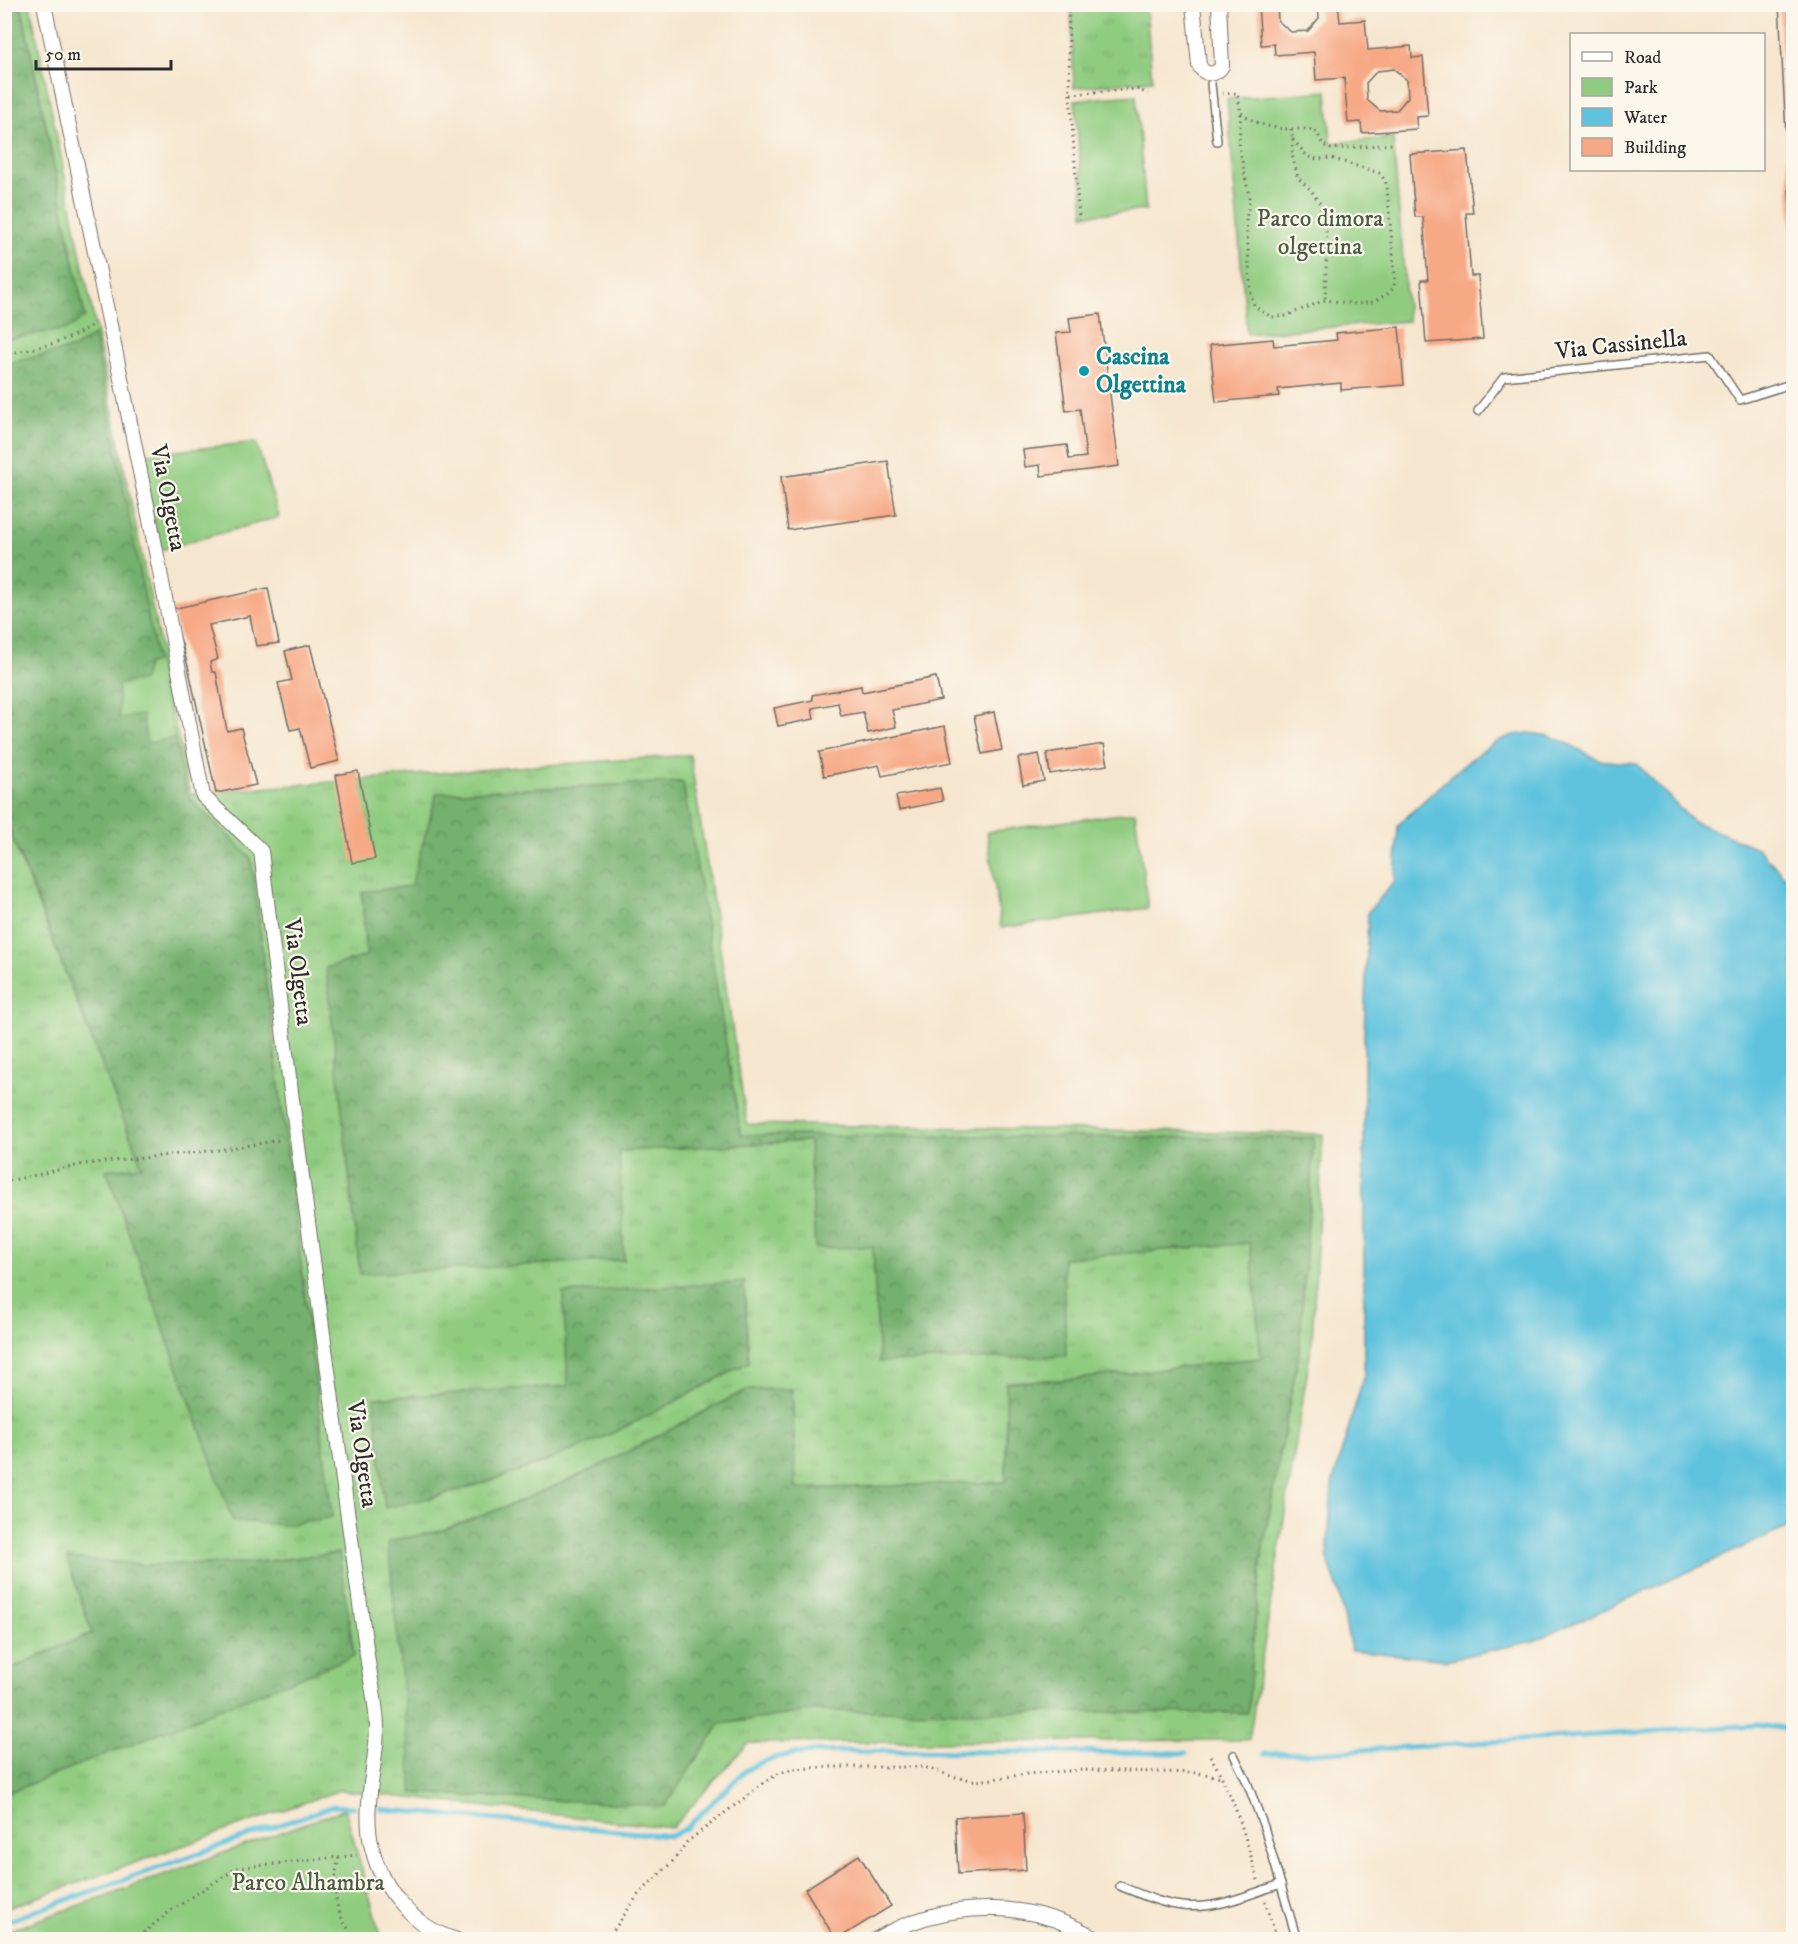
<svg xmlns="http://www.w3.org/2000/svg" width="1798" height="1944" font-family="'IM FELL DW Pica',serif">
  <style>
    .grass { fill: url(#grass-tufts); stroke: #5e7c56; stroke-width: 1.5; fill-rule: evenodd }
    .forest { fill: url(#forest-crowns); stroke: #506e4c; stroke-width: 1.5 }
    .green { fill: #90cc80; stroke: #5e7c56; stroke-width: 1.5 }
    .water { fill: #60c3de; stroke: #467784; stroke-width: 1.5 }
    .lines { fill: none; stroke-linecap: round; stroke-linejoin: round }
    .stream { stroke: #60c3de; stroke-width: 5 }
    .building { fill: #f7a884; fill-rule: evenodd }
    .service-casing { stroke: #726c64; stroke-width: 10 }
    .minor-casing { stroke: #726c64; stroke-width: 16 }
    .path { stroke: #726c64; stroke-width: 3; stroke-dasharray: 1.5 4.5; stroke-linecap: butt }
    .service { stroke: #fff; stroke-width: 7 }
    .minor { stroke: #fff; stroke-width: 14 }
    .culture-dot { fill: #0f9aa8; stroke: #fbf7ec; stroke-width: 2 }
    .labels { text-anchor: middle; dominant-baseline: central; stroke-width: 4.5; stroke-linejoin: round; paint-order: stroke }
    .park-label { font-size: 24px; fill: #495b44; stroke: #fbf7ec }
    .street-label { font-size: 24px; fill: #2b2b2b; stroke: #fbf7ec }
    .culture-label { font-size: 24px; font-weight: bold; fill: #0d838f; stroke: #fbf7ec; text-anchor: start }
  </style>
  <defs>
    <pattern id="grass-tufts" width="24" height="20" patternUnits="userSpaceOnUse" patternTransform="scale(1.5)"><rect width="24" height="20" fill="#90cc80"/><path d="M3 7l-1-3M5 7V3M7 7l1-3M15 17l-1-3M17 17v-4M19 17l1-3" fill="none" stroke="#7caf6f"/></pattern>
    <pattern id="forest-crowns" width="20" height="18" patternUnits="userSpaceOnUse" patternTransform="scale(1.5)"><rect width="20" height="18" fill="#74b06e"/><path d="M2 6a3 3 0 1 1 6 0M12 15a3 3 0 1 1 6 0" fill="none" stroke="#5f8f5b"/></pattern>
  </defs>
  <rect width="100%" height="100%" fill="#fbf7ec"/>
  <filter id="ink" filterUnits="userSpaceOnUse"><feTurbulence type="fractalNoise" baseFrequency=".0167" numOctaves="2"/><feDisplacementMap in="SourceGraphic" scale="12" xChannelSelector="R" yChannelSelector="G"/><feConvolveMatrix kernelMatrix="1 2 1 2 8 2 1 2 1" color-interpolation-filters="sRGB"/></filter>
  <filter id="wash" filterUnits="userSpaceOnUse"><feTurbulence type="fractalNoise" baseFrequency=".008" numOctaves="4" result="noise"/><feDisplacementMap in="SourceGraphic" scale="24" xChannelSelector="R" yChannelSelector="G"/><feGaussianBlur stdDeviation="1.35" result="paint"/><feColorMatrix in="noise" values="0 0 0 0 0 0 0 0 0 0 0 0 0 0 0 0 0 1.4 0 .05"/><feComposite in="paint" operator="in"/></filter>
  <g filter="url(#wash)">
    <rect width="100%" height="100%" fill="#f6e6cf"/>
    <g class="grass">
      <path d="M30 4 190 794 449 772 690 755 747 1124 1323 1134 1312 1342 1249 1740 748 1743 672 1828 340 1790 5 1909V1794L354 1655 338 1553 248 1563 146 1565 67 1558 92 1633 5 1671 4 818 142 1166 106 1170 332 1517 251 858 187 796 175 738 147 743 112 433 94 336 74 348 5 364V339L67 329 85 317 21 5ZM682 782 741 1136 1313 1138 1299 1351 1263 1546 1253 1641 1247 1712 813 1711 720 1724 665 1806 388 1542 443 1530 518 1502 594 1469 746 1390 792 1389 795 1489 1006 1482 1007 1382 1076 1379 1261 1358 1251 1243 1063 1258 1065 1356 879 1361 873 1247 815 1248 809 1141 618 1151 624 1260 326 968 366 956 362 893 411 887 437 793ZM749 1362C690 1393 631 1427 569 1452 524 1471 477 1485 430 1499L374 1398 569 1386Z"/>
      <path d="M1071 5H1146L1152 80 1074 88Z"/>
    </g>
    <g class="forest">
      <path d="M5 4 21 5 85 317 67 329 5 339Z"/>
      <path d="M94 335 157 661 147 665 143 680 119 717 142 714 147 743 175 738 187 796 251 858 332 1517 285 1525 233 1521 106 1170 142 1166 5 818V364L74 348Z"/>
      <path d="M683 782 741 1135 1314 1138 1299 1351 1263 1546 1253 1641 1248 1713 813 1711 720 1724 665 1806 413 1793 388 1542 443 1530 518 1502 594 1469 746 1390 792 1389 796 1489 1006 1482V1382L1076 1379 1261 1358 1250 1243 1063 1258 1066 1356 879 1362 873 1247 815 1248 809 1141 619 1151 624 1260 360 1274 326 968 366 956 362 892 411 886 437 793Z"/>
      <path d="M744 1282 749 1362C690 1393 631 1427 569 1452 509 1477 448 1495 385 1508L374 1398 568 1386 563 1293Z"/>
      <path d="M339 1553 354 1656 5 1794V1671L92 1633 67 1558 146 1565 248 1563Z"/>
    </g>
    <g class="green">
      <path d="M1327 91 1331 143 1393 138 1408 321 1247 334 1227 99Z"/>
      <path d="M1136 95 1146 210 1084 215 1075 100Z"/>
      <path d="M256 442 279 517 160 550 141 455Z"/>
      <path d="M157 661 175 738 147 743 142 715 119 718 118 685 143 680 147 665Z"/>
      <path d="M1135 812 1148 908 1001 928 987 832Z"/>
      <path d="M345 1809 381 1937 376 1939H5V1932Z"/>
    </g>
    <path class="water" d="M1529 733 1550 736 1571 745 1599 760 1637 764 1692 821 1757 848 1793 885V1525L1534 1641 1446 1660 1351 1650 1338 1589 1327 1558 1332 1485 1364 1375V1039L1368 912 1395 881 1398 825C1423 802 1480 744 1511 736 1517 734 1523 734 1529 733Z"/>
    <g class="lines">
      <g class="stream">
        <path d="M1264 1754 1314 1753 1758 1725 1784 1729 1794 1736"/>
        <path d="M381 1809 671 1836 686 1828 745 1771C778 1750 816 1752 854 1751L1186 1753"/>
        <path d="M4 1922 333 1806 354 1807"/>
      </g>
    </g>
    <g id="blocks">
      <g class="building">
        <path d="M1258 4H1277L1278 21 1291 32 1308 31 1319 18 1318 4H1338L1340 22 1365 20 1368 50 1411 46 1412 58 1423 57 1428 116 1416 117 1417 129 1362 133 1361 122 1348 123 1344 78 1316 80 1314 52 1275 55 1274 44 1261 45ZM1394 69 1407 80 1408 97 1397 110 1380 111 1367 100 1366 83 1377 71Z"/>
        <path d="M1779 4H1794V246H1792Z"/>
        <path d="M1467 150 1473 213H1466L1471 276H1478L1483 339 1426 343 1421 280H1428L1423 217H1415L1410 154Z"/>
        <path d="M1100 314 1119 466 1041 476 1040 465 1025 467 1023 450 1067 445 1069 459 1086 457 1080 409 1066 411 1056 333 1071 332 1069 318Z"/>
        <path d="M1399 327 1404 385 1341 390V383L1278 389 1279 396 1216 402 1210 345 1273 339 1274 346 1337 340 1336 333Z"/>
        <path d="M888 461 896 515 788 530 781 477Z"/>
        <path d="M268 588 279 643 256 646 250 616 209 625 218 659 210 662 212 672H216L227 731 241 728 256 785 216 793 188 666 172 609Z"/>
        <path d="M310 645 339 761 310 768 300 728 290 730 278 683 292 680 285 651Z"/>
        <path d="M936 677 941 700 892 710 896 727 868 733 863 712 841 716 838 703 812 708 814 719 778 726 774 708 813 700 812 695 861 686 862 692Z"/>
        <path d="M994 712 1002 750 982 754 974 716Z"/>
        <path d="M945 726 952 762 882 776 879 765 824 776 819 752Z"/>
        <path d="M1104 744 1108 765 1050 774 1047 753Z"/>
        <path d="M1039 754 1044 781 1023 785 1018 758Z"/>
        <path d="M358 771 375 859 352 863 336 775Z"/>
        <path d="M940 788 943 801 899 810 896 796Z"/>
        <path d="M1023 1813 1026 1870 958 1874 955 1817Z"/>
        <path d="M859 1855 891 1906 836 1940 805 1889Z"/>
      </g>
    </g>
  </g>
  <g filter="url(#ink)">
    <use href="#blocks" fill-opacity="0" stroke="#726c64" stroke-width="1.5"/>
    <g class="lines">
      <g class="service-casing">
        <g id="service">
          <path d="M1211 84 1217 141"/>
          <path d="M1478 411 1504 377 1710 355 1740 400 1794 383"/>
          <path d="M1234 1755 1247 1782 1264 1827 1297 1940"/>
          <path d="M1120 1886C1140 1894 1161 1904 1182 1906 1217 1910 1249 1894 1281 1884"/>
        </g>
      </g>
      <g class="minor-casing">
        <g id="minor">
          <path d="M44 4 150 520 203 796 261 851C293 1119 330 1387 367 1655 370 1679 377 1705 377 1729 376 1769 362 1807 372 1848 382 1890 414 1928 457 1940"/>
          <path d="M1193 4 1199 65C1204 76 1216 76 1222 66L1219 4"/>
          <path d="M875 1940C944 1899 1030 1898 1098 1940"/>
        </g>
      </g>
      <g class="path">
        <path d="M1068 4 1070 94 1079 220"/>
        <path d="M1071 94 1137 89 1148 94"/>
        <path d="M1222 94 1237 93 1241 113 1239 145 1250 201 1246 218 1251 294 1254 305 1261 311 1272 317 1286 316 1325 300 1358 304 1373 302 1389 293 1394 287 1395 277 1387 187 1385 180 1379 173 1331 158 1317 159 1308 157 1293 140 1292 155 1298 178 1311 190 1319 202 1325 220 1327 242 1325 300"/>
        <path d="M1241 113C1257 125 1274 129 1293 129 1303 129 1308 128 1317 132L1323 145 1331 149 1394 144"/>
        <path d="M1291 129 1293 140"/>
        <path d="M4 354C34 349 71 342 94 323"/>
        <path d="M4 1182 85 1164 218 1150 281 1140"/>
        <path d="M1210 1756C1234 1794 1245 1837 1258 1880"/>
        <path d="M339 1858C333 1879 333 1904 345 1924 348 1929 353 1934 357 1940"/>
        <path d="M1265 1901 1277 1940"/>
        <path d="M134 1940 173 1909 237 1868 357 1855"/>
        <path d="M607 1940 638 1895 674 1860 687 1842 765 1782 780 1773 793 1769 829 1767H924L951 1776 977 1781 1035 1773 1082 1770 1198 1773 1222 1777"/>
      </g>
      <use href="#service" class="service"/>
      <use href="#minor" class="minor"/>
    </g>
  </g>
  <circle class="culture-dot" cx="1084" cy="371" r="6"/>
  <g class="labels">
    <g class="park-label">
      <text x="1320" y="219">Parco dimora<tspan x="1320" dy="28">olgettina</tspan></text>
      <text x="308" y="1883">Parco Alhambra</text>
    </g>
    <g class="street-label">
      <text transform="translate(1621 345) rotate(-6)">Via Cassinella</text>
      <text transform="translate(168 498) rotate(79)">Via Olgetta</text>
      <text transform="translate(298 972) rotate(83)">Via Olgetta</text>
      <text transform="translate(362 1454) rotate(82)">Via Olgetta</text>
    </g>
    <g class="culture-label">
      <text x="1096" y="357">Cascina<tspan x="1096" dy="28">Olgettina</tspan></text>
    </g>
  </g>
  <rect width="1798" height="1944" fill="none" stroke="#fbf7ec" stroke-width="24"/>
  <rect x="1570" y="33" width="195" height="138" fill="#fbf7ec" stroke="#a8a59f" stroke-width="1.5"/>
  <rect x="1582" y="52" width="30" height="9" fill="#ffffff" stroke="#a8a59f" stroke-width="1.5"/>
  <text x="1624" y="63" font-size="18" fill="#2b2b2b">Road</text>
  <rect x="1582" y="78" width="30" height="18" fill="#90cc80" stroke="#a8a59f" stroke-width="1.5"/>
  <text x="1624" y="93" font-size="18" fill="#2b2b2b">Park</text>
  <rect x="1582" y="108" width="30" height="18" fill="#60c3de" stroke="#a8a59f" stroke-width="1.5"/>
  <text x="1624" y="123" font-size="18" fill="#2b2b2b">Water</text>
  <rect x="1582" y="138" width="30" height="18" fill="#f7a884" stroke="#a8a59f" stroke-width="1.5"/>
  <text x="1624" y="153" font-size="18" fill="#2b2b2b">Building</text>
  <path d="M36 60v9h135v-9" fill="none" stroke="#2b2b2b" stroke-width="3"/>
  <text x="45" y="60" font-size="18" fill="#2b2b2b" stroke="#fbf7ec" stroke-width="4.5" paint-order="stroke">50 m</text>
</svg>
